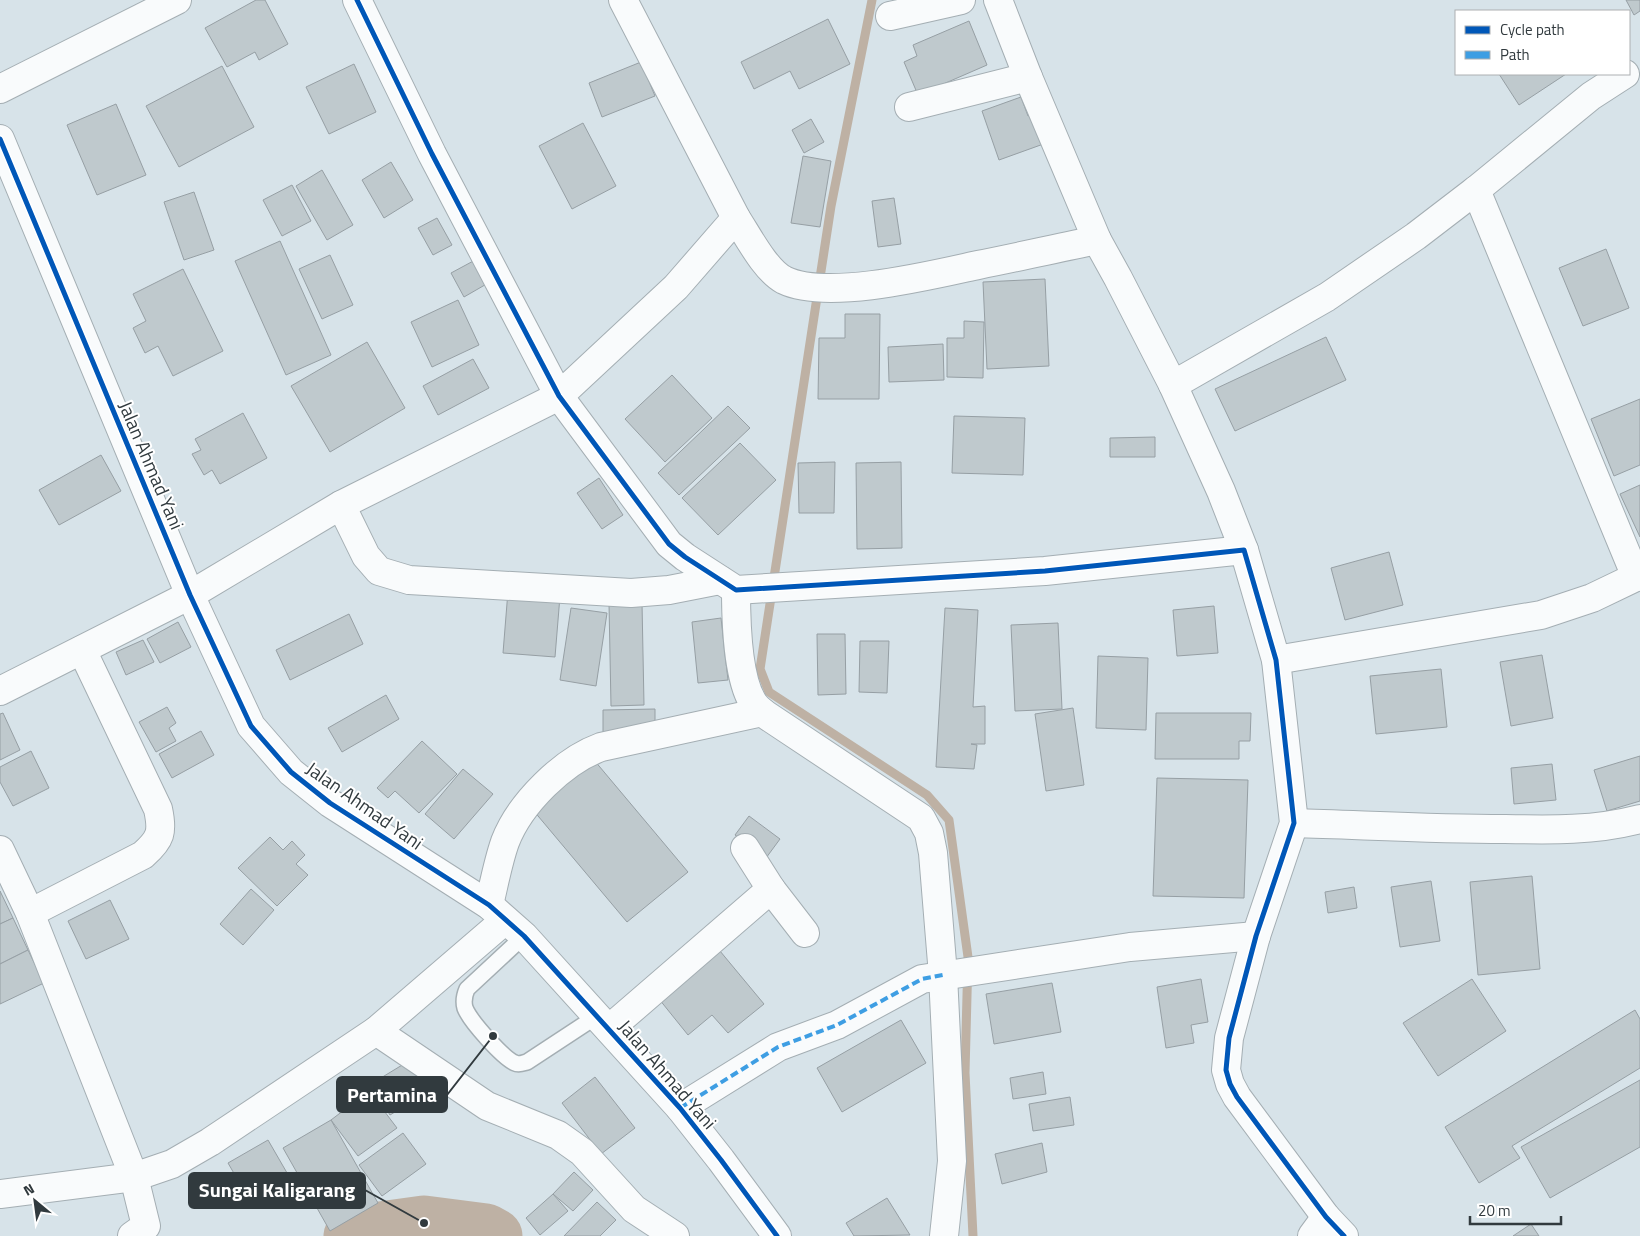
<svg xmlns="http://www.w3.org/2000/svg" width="1640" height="1236" font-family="'Titillium Web',sans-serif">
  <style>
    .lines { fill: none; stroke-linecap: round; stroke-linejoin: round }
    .stream { stroke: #beb1a4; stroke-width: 9 }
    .river { stroke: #beb1a4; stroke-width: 55 }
    .building { fill: #bfc9cd; stroke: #969fa4 }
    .service-casing { stroke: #a4aeb3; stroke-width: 18 }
    .minor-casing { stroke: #a4aeb3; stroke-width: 30 }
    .tertiary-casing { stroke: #a4aeb3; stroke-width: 30 }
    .service { stroke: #f9fbfc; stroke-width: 15 }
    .minor { stroke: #f9fbfc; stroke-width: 28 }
    .tertiary { stroke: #f9fbfc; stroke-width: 28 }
    .quiet { stroke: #3e9ee3; stroke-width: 4; stroke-dasharray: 8 4; stroke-linecap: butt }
    .cycleway-casing { stroke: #fff; stroke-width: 8 }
    .cycleway { stroke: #0057b8; stroke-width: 5 }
    .labels { text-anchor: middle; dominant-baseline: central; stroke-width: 4; stroke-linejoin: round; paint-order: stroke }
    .street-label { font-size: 19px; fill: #313a3e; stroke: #fff }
    .leader { fill: none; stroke: #313a3e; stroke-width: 2 }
    .callout-dot { fill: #313a3e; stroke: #fff; stroke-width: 2 }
    .callout { fill: #313a3e; stroke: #313a3e; stroke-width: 2 }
    .callout-label { font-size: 20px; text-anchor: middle; font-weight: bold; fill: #fff }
  </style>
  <rect width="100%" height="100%" fill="#d7e3e9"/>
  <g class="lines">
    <path class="stream" d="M872 0 831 206 760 669 769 692 927 795 949 820 968 957 965 1073 973 1236"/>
    <path class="river" d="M351 1236 366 1231 424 1223 486 1231 495 1236"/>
  </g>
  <g class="building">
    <path d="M256 0H265L288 44 259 60 255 52 227 67 205 28Z"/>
    <path d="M1626 0H1640V11L1634 15Z"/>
    <path d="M828 19 850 64 799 89 790 71 754 89 741 62Z"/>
    <path d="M969 21 987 65 918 95 904 62 917 56 913 45Z"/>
    <path d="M641 62 655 96 602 117 589 83Z"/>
    <path d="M354 64 376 112 329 134 306 87Z"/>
    <path d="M222 66 254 127 179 167 146 106Z"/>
    <path d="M1499 74H1566L1519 105Z"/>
    <path d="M1021 97 1028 116 1039 112 1049 142 999 160 982 111Z"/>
    <path d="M116 104 146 175 97 195 67 125Z"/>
    <path d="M811 119 824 142 804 153 792 130Z"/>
    <path d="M583 123 616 186 572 209 539 146Z"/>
    <path d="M803 156 831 161 820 227 791 223Z"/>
    <path d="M391 162 413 200 384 218 362 180Z"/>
    <path d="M322 170 353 225 327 240 296 186Z"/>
    <path d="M292 185 311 221 282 236 263 200Z"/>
    <path d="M194 192 214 250 184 260 164 202Z"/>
    <path d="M894 198 901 244 878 247 872 201Z"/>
    <path d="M437 218 452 245 433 255 418 228Z"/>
    <path d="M280 241 331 355 286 375 235 261Z"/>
    <path d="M1606 249 1629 308 1583 326 1559 268Z"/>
    <path d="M330 255 353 305 322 319 299 269Z"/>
    <path d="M477 259 490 282 464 297 451 273Z"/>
    <path d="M183 269 223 351 173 376 158 346 145 353 133 328 146 321 133 294Z"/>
    <path d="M1045 279 1049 366 987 369 983 282Z"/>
    <path d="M458 300 479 345 432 367 411 322Z"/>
    <path d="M845 314H880L879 399H818L819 338H845Z"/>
    <path d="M964 321 984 322 983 378 947 377V338H964Z"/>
    <path d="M1326 337 1346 380 1235 431 1215 389Z"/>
    <path d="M367 342 405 408 330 452 291 386Z"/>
    <path d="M943 344 944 380 889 382 888 347Z"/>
    <path d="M473 359 489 388 438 415 423 386Z"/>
    <path d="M672 375 712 418 665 462 625 419Z"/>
    <path d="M1640 399V465L1614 476 1591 419Z"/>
    <path d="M728 406 750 428 679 495 658 473Z"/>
    <path d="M243 413 267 458 220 484 212 470 204 475 192 454 201 450 195 439Z"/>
    <path d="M954 416 1025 418 1023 475 952 473Z"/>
    <path d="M1155 437V457H1110V438Z"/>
    <path d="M740 443 776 480 718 535 682 498Z"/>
    <path d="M101 455 121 491 59 525 39 490Z"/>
    <path d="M835 462 834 513H799L798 463Z"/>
    <path d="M901 462 902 548 857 549 856 463Z"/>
    <path d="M599 478 623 515 602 529 577 493Z"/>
    <path d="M1640 485V537L1620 494Z"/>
    <path d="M1389 552 1403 605 1345 620 1331 568Z"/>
    <path d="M508 591 560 596 555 657 503 653Z"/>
    <path d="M642 603 644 705 611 706 609 604Z"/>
    <path d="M1214 606 1218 653 1177 656 1173 610Z"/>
    <path d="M571 608 607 613 596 686 560 680Z"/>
    <path d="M945 608 978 610 973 707 985 706V744H971L977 745 974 769 936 767Z"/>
    <path d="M349 614 363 644 290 680 276 650Z"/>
    <path d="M721 618 728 680 698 683 692 622Z"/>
    <path d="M178 622 191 647 160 663 147 639Z"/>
    <path d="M1058 623 1062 709 1015 711 1011 625Z"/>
    <path d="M817 634H845L846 694 818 695Z"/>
    <path d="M143 640 154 662 126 675 116 652Z"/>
    <path d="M860 641H889L887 693 859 692Z"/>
    <path d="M1542 655 1553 718 1511 726 1500 662Z"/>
    <path d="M1098 656 1148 658 1146 730 1096 728Z"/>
    <path d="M1441 669 1447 727 1376 734 1370 676Z"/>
    <path d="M386 695 399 719 342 752 328 728Z"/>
    <path d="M167 707 176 723 169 728 176 741 156 752 139 722Z"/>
    <path d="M1073 708 1084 785 1046 791 1035 714Z"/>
    <path d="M655 709V733L603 734V710Z"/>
    <path d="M3 713 20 750 0 760V714Z"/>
    <path d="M1156 713H1251L1250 741H1239V759H1155Z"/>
    <path d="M201 731 214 755 172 778 159 754Z"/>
    <path d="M422 741 457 774 419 813 395 791 388 798 377 788Z"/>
    <path d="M31 751 49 788 13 806 0 782V767Z"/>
    <path d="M1640 756V801L1607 811 1594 770Z"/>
    <path d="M594 760 688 872 627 922 533 810Z"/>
    <path d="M1552 764 1556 800 1514 804 1511 768Z"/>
    <path d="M463 769 493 794 454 839 425 814Z"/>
    <path d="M1157 778 1248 780 1244 898 1153 896Z"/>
    <path d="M749 816 780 839 766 858 735 835Z"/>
    <path d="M270 837 283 850 292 841 305 855 296 864 308 875 277 906 238 868Z"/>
    <path d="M1532 876 1540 969 1478 975 1470 882Z"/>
    <path d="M1431 881 1440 941 1400 947 1391 887Z"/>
    <path d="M1354 887 1357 908 1328 913 1325 892Z"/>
    <path d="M251 889 274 910 243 945 220 924Z"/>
    <path d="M0 891 13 918 0 924Z"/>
    <path d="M110 900 129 939 86 959 68 921Z"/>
    <path d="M13 918 28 950 0 964V924Z"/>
    <path d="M715 945 764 1004 728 1033 712 1015 688 1035 655 994Z"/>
    <path d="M28 950 44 983 0 1004V964Z"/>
    <path d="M1201 979 1208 1022 1191 1025 1194 1043 1166 1048 1157 987Z"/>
    <path d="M1472 979 1506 1031 1438 1076 1403 1023Z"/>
    <path d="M1052 983 1061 1032 994 1044 986 994Z"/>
    <path d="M1635 1010 1640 1019V1068L1512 1146 1520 1158 1479 1183 1445 1127Z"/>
    <path d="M901 1020 926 1063 842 1112 817 1068Z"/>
    <path d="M412 1059 431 1090 390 1115 371 1084Z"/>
    <path d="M1043 1072 1046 1094 1013 1099 1010 1078Z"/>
    <path d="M595 1077 635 1128 601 1154 562 1103Z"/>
    <path d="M1640 1080V1147L1550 1198 1521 1147Z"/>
    <path d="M369 1091 397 1128 358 1156 331 1120Z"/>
    <path d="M1070 1097 1074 1125 1033 1131 1029 1104Z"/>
    <path d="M331 1120 378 1203 330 1231 283 1148Z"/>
    <path d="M403 1133 426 1164 382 1196 359 1165Z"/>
    <path d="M268 1140 294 1185 254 1208 228 1163Z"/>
    <path d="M1042 1143 1047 1172 1002 1184 995 1154Z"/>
    <path d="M574 1172 593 1190 573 1211 553 1194Z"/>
    <path d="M553 1194 568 1211 540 1235 526 1218Z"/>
    <path d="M887 1198 910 1235 854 1236 846 1223Z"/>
    <path d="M597 1202 616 1220 600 1236H564Z"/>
    <path d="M1531 1224 1539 1236H1513Z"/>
  </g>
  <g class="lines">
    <g class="service-casing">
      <path id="service" d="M524 936 467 989C464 996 463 1001 465 1008 470 1021 503 1058 515 1063 519 1065 523 1063 527 1062L597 1016"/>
    </g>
    <g class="minor-casing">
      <g id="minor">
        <path d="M357 0 432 154 559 396 669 544 685 557 736 590 1045 571 1244 550 1276 660 1294 823 1256 936 1229 1038 1226 1070 1230 1084 1237 1097 1326 1217 1344 1236"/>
        <path d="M998 0 1028 77 1097 240 1118 278 1173 385 1221 491 1244 550"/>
        <path d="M890 16 961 0"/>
        <path d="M909 107 1028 77"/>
        <path d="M1476 190 1636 577"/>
        <path d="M736 218C748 236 765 270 784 280 827 301 932 275 978 265 1018 257 1058 248 1097 240"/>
        <path d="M1173 385 1327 297 1416 236 1476 190 1591 96 1625 74"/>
        <path d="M341 505 366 556 379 571 409 580 631 593 669 590 720 580"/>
        <path d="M736 590C736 620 737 679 754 704 758 709 763 713 769 717L921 818 929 833 933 853 943 975 952 1161 944 1236"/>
        <path d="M1276 660 1541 615 1592 598 1640 575"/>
        <path d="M0 691 190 595 341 505 559 396 676 287 736 218 623 0"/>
        <path d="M1294 823C1364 825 1434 829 1504 829 1551 830 1594 831 1640 819"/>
        <path d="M745 848 771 889 805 933"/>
        <path d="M0 850 30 913 134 1177 146 1226 132 1236"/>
        <path d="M489 905C494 884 498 862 505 842 520 803 563 761 601 747L762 712"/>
        <path d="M30 913 143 855C161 839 163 832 158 809L82 650"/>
        <path d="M609 1029 771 889"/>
        <path d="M376 1031 487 1106 558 1135 582 1152 634 1209 675 1236"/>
        <path d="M680 1108 778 1047 837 1025 922 979 1130 947 1256 936"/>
        <path d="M0 1194 134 1177 172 1164 210 1142 376 1031 505 920"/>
        <path d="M1312 1236 1326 1217"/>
      </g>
    </g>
    <g class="tertiary-casing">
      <g id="tertiary">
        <path d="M0 89 177 0"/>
        <path d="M0 139 190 595 251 726 291 772 330 803 489 905 524 936 680 1108 721 1160 777 1236"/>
      </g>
    </g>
    <use href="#service" class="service"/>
    <use href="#minor" class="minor"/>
    <use href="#tertiary" class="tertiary"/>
    <path class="quiet" d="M680 1108 778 1047 837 1025 922 979 943 975"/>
    <g class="cycleway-casing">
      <g id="cycleway">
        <path d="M357 0 432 154 559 396 669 544 685 557 736 590 1045 571 1244 550 1276 660 1294 823 1256 936 1229 1038 1226 1070 1230 1084 1237 1097 1326 1217 1344 1236"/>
        <path d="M0 139 190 595 251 726 291 772 330 803 489 905 524 936 680 1108 721 1160 777 1236"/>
      </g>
    </g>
    <use href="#cycleway" class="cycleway"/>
  </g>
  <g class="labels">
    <g class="street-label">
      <text transform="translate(152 465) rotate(67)">Jalan Ahmad Yani</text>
      <text transform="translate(365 805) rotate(35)">Jalan Ahmad Yani</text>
      <text transform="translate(668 1074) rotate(49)">Jalan Ahmad Yani</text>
    </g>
  </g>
  <path class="leader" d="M493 1036L447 1095M424 1223L365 1190"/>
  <g class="callout-dot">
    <circle cx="493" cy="1036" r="5"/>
    <circle cx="424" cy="1223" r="5"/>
  </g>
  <g class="callout">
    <rect x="337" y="1077" width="110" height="35" rx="5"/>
    <rect x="189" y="1173" width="176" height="35" rx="5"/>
  </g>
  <g class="callout-label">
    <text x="392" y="1102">Pertamina</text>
    <text x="277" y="1197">Sungai Kaligarang</text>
  </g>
  <rect x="1455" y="10" width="175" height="65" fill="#ffffff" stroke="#adb0b2"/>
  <rect x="1465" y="26" width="25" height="8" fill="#0057b8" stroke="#adb0b2"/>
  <text x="1500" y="35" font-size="15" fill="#313a3e">Cycle path</text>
  <rect x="1465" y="51" width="25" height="8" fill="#3e9ee3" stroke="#adb0b2"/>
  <text x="1500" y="60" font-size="15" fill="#313a3e">Path</text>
  <g transform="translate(35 1201) rotate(331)" stroke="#ffffff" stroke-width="4" paint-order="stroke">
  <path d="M0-4L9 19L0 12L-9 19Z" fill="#313a3e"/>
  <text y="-8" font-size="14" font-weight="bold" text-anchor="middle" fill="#313a3e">N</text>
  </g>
  <path d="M1470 1216v8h91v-8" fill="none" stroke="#313a3e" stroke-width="2.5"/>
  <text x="1478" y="1216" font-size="15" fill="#313a3e" stroke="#ffffff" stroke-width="4" paint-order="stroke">20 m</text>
</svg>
